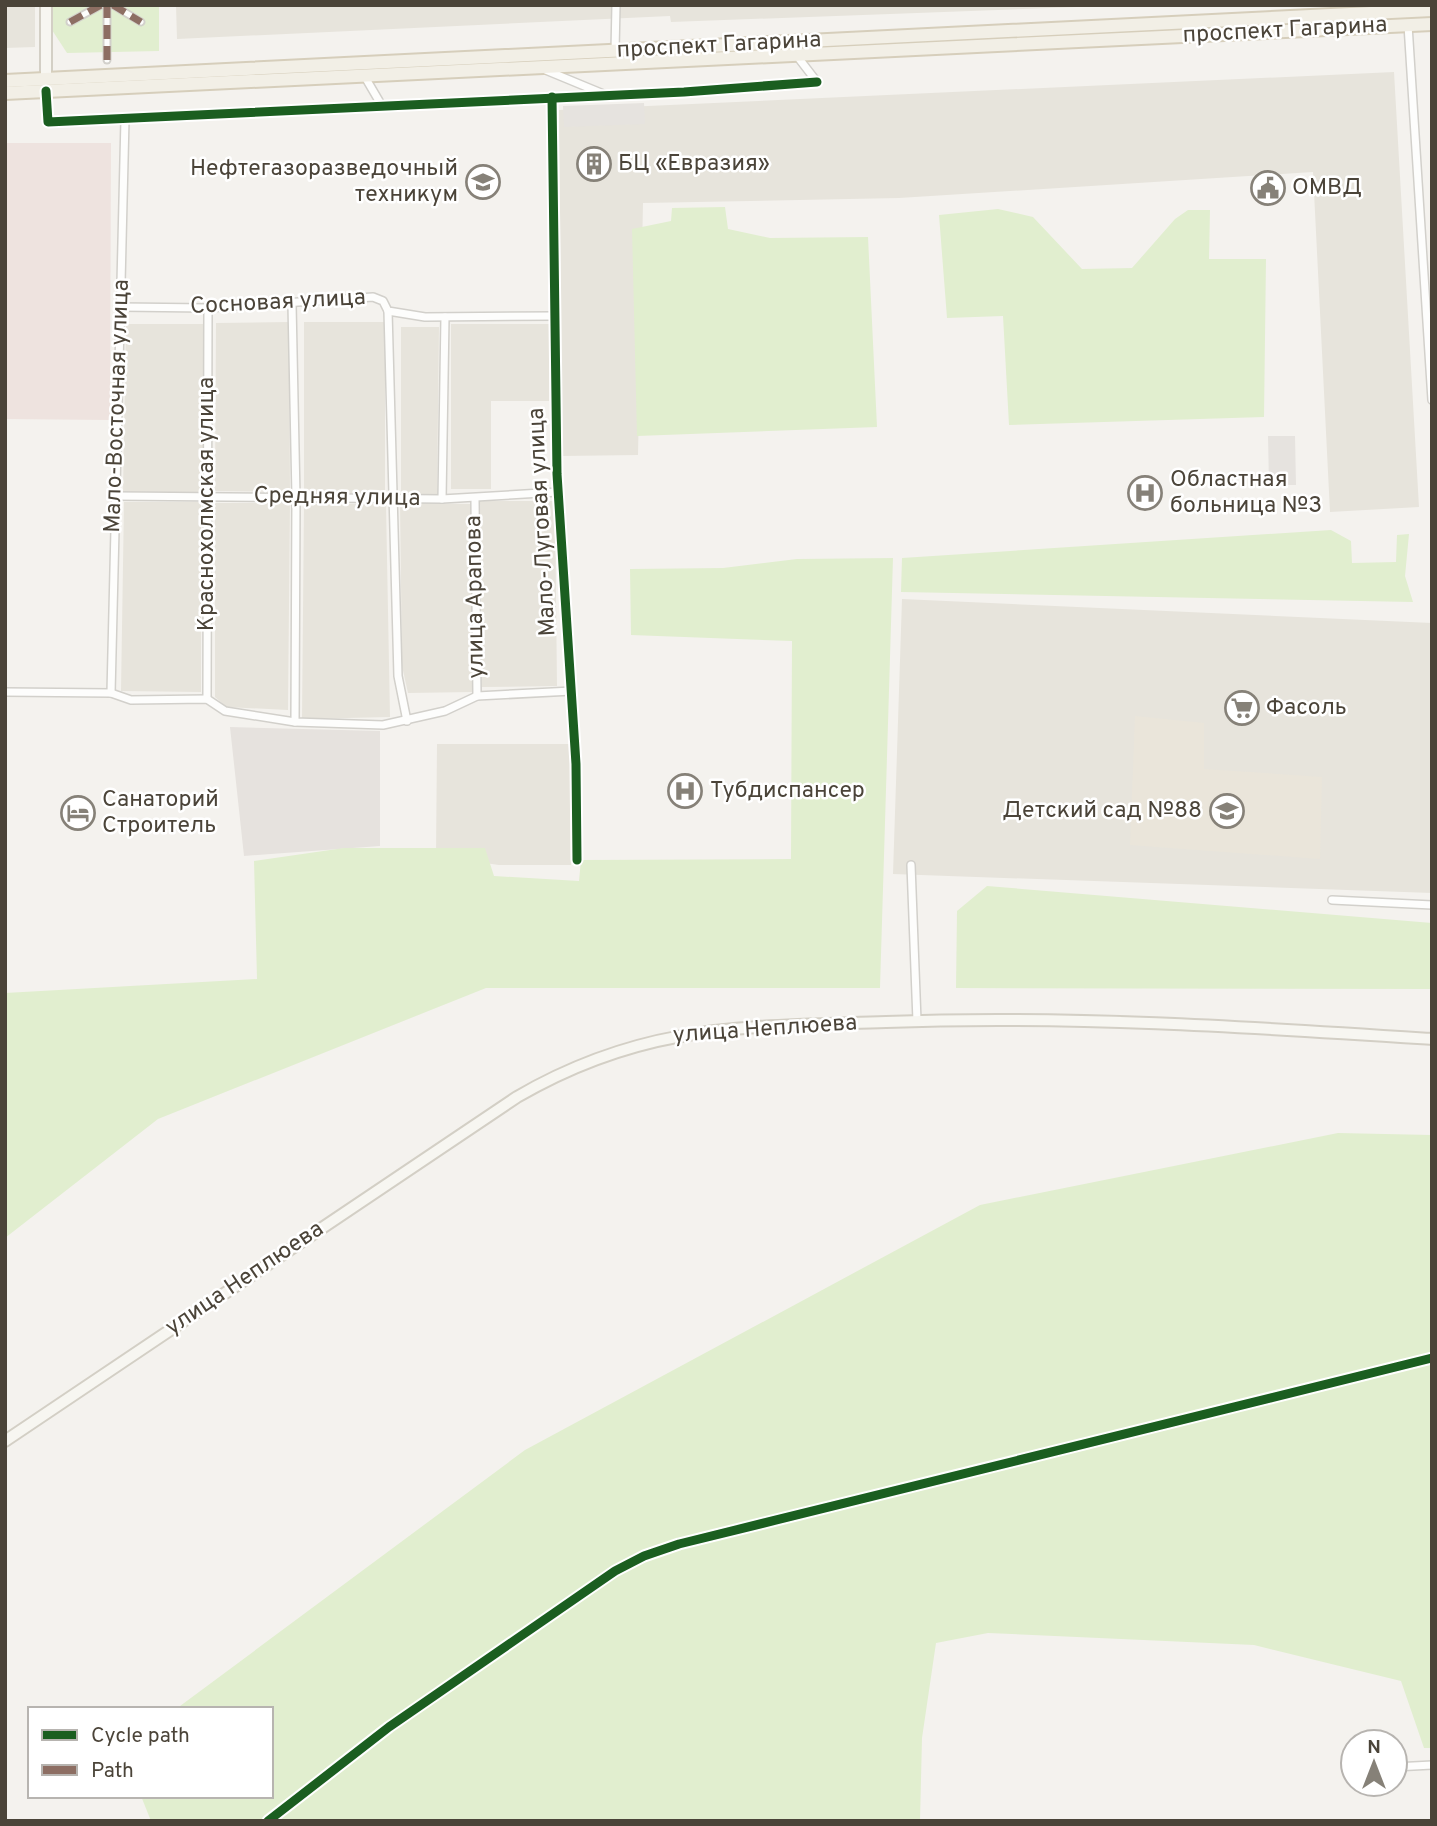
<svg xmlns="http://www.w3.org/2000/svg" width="1437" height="1826" font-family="Overpass,sans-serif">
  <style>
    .residential { fill: #e7e4dc }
    .industrial { fill: #e6e2de }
    .education { fill: #eae5da }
    .medical { fill: #eee3df }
    .green { fill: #e1eecf }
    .parking { fill: #e6e3df }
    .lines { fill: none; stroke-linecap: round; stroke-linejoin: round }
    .pedestrian-casing { stroke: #d2d0cb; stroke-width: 9 }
    .minor-casing { stroke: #d2d0cb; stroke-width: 10 }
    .secondary-casing { stroke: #d3cfc5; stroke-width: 14 }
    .primary-casing { stroke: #d6cebb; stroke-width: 16 }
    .pedestrian { stroke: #fdfdfc; stroke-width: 5 }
    .minor { stroke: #fdfdfc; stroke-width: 7 }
    .secondary { stroke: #f7f6f1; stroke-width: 10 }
    .primary { stroke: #f2efe6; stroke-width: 12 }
    .quiet { stroke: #8d6e63; stroke-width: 7; stroke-dasharray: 14 7; stroke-linecap: butt }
    .cycleway-casing { stroke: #fff; stroke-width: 13 }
    .cycleway { stroke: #1b5e20; stroke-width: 9 }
    .labels { text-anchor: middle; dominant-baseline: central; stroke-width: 5; stroke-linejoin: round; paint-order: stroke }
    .street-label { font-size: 23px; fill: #4b4439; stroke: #fff }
    .poi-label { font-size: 23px; fill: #4b4439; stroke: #fff; text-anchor: start }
  </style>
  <rect width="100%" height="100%" fill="#f4f2ee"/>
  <g class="residential">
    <path d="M5 5H35V47L5 48Z"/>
    <path d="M176 5H1131L671 22 670 16 177 39Z"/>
    <path d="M1394 72 1419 507 1330 512 1313 172 899 198 643 203 638 455 562 456 559 110Z"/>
    <path d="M289 322 290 492 215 491 216 323Z"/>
    <rect x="304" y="322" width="81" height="171"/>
    <path d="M126 324H203V492H123Z"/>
    <path d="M451 324H549V401H491V489H451Z"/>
    <path d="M401 327H439L437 494H401Z"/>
    <path d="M480 501H555L557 686 482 687Z"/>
    <path d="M124 502H201V692L121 691Z"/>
    <path d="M215 503H290L288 710 226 707 215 697Z"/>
    <path d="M400 503 471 504 473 692 408 693 402 666Z"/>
    <path d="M304 504H386L390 717 302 719Z"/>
    <path d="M902 599 1432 623V893L893 874Z"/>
    <path d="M437 744H570L571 865H499L436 856Z"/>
  </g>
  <path class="industrial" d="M230 727 380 731V846L244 856Z"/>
  <path class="education" d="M1135 716 1204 723V769L1322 777 1320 859 1130 845Z"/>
  <path class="medical" d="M5 143H111L110 420 5 419Z"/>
  <g class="green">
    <path d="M52 5H159V51L67 53 52 30Z"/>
    <path d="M725 207 728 229 770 238 868 237 877 427 637 436 632 229 671 221 672 208Z"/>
    <path d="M998 209 1033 217 1082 269 1132 268 1175 219 1188 210H1210L1209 259H1266L1264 417 1009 425 1003 316 947 318 939 215Z"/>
    <path d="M1331 530 1351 541 1352 563 1396 562 1397 535 1409 534 1405 576 1413 602 901 592 902 558Z"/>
    <path d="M893 558 880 988H486L158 1119 5 1238V993L257 979 254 861 344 848H485L494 876 579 881 581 860 791 859 792 641 631 635 630 569 723 568 797 559Z"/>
    <path d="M987 886 1432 923V989L956 988 957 911Z"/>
    <path d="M1338 1133 1432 1135V1748H1424L1401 1681 1254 1645 988 1633 936 1643 922 1738 920 1821H151L141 1796H271V1709H176L525 1450 980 1205Z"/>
  </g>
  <g class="parking">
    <path d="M644 103 645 124 564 127 563 106Z"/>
    <path d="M1268 436H1295L1296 485H1269Z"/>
  </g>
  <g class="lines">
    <g class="pedestrian-casing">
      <g id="pedestrian">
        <path d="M113 5 141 22"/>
        <path d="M70 22 101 5"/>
        <path d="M107 60V5"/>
      </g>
    </g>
    <g class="minor-casing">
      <g id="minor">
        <path d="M1408 25 1432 400"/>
        <path d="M615 51 616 5"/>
        <path d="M797 56 817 82"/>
        <path d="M543 69 606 95"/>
        <path d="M365 77 382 106"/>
        <path d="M46 91 48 122 684 92 817 82"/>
        <path d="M552 97 557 474 576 764 577 860"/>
        <path d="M292 304 296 497 295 722"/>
        <path d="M120 307 208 308 373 297 383 301 388 311 425 317 555 316"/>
        <path d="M388 311 398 676 407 721"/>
        <path d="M115 496 442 499 558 492"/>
        <path d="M442 499 445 317"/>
        <path d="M475 499 477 696"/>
        <path d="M5 692 111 693 131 700 207 699 225 711 295 722 383 725 445 711 477 696 572 691"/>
        <path d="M111 693 125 119"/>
        <path d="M207 699 208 308"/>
        <path d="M911 865 917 1021"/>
        <path d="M1332 900 1432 905"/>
        <path d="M1395 1767 1432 1765"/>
        <path d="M268 1821 389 1727 615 1571 644 1556 679 1544 1432 1358"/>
      </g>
    </g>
    <g class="secondary-casing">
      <g id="secondary">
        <path d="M46 79V5"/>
        <path d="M5 1441 517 1097C644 1023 745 1027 886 1022 1069 1015 1249 1027 1432 1039"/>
      </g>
    </g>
    <g class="primary-casing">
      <g id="primary">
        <path d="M5 81 1432 10"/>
        <path d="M5 93 1432 24"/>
      </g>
    </g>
    <use href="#pedestrian" class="pedestrian"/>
    <use href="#minor" class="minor"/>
    <use href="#secondary" class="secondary"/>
    <use href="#primary" class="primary"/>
    <g class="quiet">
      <path d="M113 5 141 22"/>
      <path d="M70 22 101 5"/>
      <path d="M107 60V5"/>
    </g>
    <g class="cycleway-casing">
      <g id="cycleway">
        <path d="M46 91 48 122 684 92 817 82"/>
        <path d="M552 97 557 474 576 764 577 860"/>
        <path d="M268 1821 389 1727 615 1571 644 1556 679 1544 1432 1358"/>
      </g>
    </g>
    <use href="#cycleway" class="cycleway"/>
  </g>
  <defs>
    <g id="building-ring" transform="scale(1.75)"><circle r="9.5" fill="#fff" stroke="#868178" stroke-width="1.5"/><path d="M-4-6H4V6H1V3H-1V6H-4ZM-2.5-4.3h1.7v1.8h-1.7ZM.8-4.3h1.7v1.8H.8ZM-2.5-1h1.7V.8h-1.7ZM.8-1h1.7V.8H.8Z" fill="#868178"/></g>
    <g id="university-ring" transform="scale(1.75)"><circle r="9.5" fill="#fff" stroke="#868178" stroke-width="1.5"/><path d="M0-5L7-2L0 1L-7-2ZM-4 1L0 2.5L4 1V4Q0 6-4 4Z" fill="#868178"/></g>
    <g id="civic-ring" transform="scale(1.75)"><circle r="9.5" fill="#fff" stroke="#868178" stroke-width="1.5"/><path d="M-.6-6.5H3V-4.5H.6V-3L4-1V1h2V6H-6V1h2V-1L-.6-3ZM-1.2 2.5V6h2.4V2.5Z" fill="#868178"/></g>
    <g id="hospital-ring" transform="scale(1.75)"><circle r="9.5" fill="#fff" stroke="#868178" stroke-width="1.5"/><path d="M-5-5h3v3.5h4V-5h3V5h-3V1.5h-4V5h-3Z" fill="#868178"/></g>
    <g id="supermarket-ring" transform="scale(1.75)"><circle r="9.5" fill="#fff" stroke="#868178" stroke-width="1.5"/><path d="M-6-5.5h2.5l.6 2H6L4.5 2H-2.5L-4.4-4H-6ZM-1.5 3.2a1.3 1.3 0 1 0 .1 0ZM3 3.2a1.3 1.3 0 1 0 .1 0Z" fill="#868178"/></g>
    <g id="school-ring" transform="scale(1.75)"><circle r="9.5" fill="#fff" stroke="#868178" stroke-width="1.5"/><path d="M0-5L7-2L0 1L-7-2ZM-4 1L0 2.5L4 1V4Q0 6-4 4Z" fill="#868178"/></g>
    <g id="hotel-ring" transform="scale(1.75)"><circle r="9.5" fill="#fff" stroke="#868178" stroke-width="1.5"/><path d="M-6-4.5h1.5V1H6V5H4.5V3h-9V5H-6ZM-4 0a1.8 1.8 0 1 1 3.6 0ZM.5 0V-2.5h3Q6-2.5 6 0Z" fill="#868178"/></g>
  </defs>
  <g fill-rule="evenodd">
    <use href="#building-ring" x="594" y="164"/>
    <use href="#university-ring" x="483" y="182"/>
    <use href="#civic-ring" x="1268" y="188"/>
    <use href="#hospital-ring" x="1145" y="493"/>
    <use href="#supermarket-ring" x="1242" y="708"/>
    <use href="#hospital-ring" x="685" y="791"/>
    <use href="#school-ring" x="1227" y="811"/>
    <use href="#hotel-ring" x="78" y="813"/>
  </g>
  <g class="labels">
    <g class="street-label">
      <text transform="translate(1285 31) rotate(-3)">проспект Гагарина</text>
      <text transform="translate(719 46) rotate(-3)">проспект Гагарина</text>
      <text transform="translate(278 303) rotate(-3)">Сосновая улица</text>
      <text transform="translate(118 406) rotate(-88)">Мало-Восточная улица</text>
      <text transform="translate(337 498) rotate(1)">Средняя улица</text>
      <text transform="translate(207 504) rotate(-90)">Краснохолмская улица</text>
      <text transform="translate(543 522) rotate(-93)">Мало-Луговая улица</text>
      <text transform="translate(476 597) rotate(-91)">улица Арапова</text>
      <text transform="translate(765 1030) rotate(-4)">улица Неплюева</text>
      <text transform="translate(245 1279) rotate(-34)">улица Неплюева</text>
    </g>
    <g class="poi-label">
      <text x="618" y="164">БЦ «Евразия»</text>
      <text x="458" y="169" text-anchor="end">Нефтегазоразведочный<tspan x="458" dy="26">техникум</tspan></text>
      <text x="1292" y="188">ОМВД</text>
      <text x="1170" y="480">Областная<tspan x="1170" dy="26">больница №3</tspan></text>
      <text x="1266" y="708">Фасоль</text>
      <text x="710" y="791">Тубдиспансер</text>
      <text x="102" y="800">Санаторий<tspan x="102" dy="26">Строитель</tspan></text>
      <text x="1202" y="811" text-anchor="end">Детский сад №88</text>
    </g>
  </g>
  <rect width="1437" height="1826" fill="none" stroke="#4b4439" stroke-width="14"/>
  <rect x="28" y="1707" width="245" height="91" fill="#ffffff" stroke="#b7b4b0" stroke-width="2"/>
  <rect x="42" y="1730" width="35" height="10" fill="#1b5e20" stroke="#b7b4b0" stroke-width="2"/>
  <text x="91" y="1742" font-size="21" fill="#4b4439">Cycle path</text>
  <rect x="42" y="1765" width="35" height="10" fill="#8d6e63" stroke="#b7b4b0" stroke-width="2"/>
  <text x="91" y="1777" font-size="21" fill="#4b4439">Path</text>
  <g transform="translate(1374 1763)"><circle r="33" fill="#ffffff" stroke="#b7b4b0" stroke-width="2"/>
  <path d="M0-5L12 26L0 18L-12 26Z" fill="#868178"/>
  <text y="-10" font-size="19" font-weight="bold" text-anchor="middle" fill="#4b4439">N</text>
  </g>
</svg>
